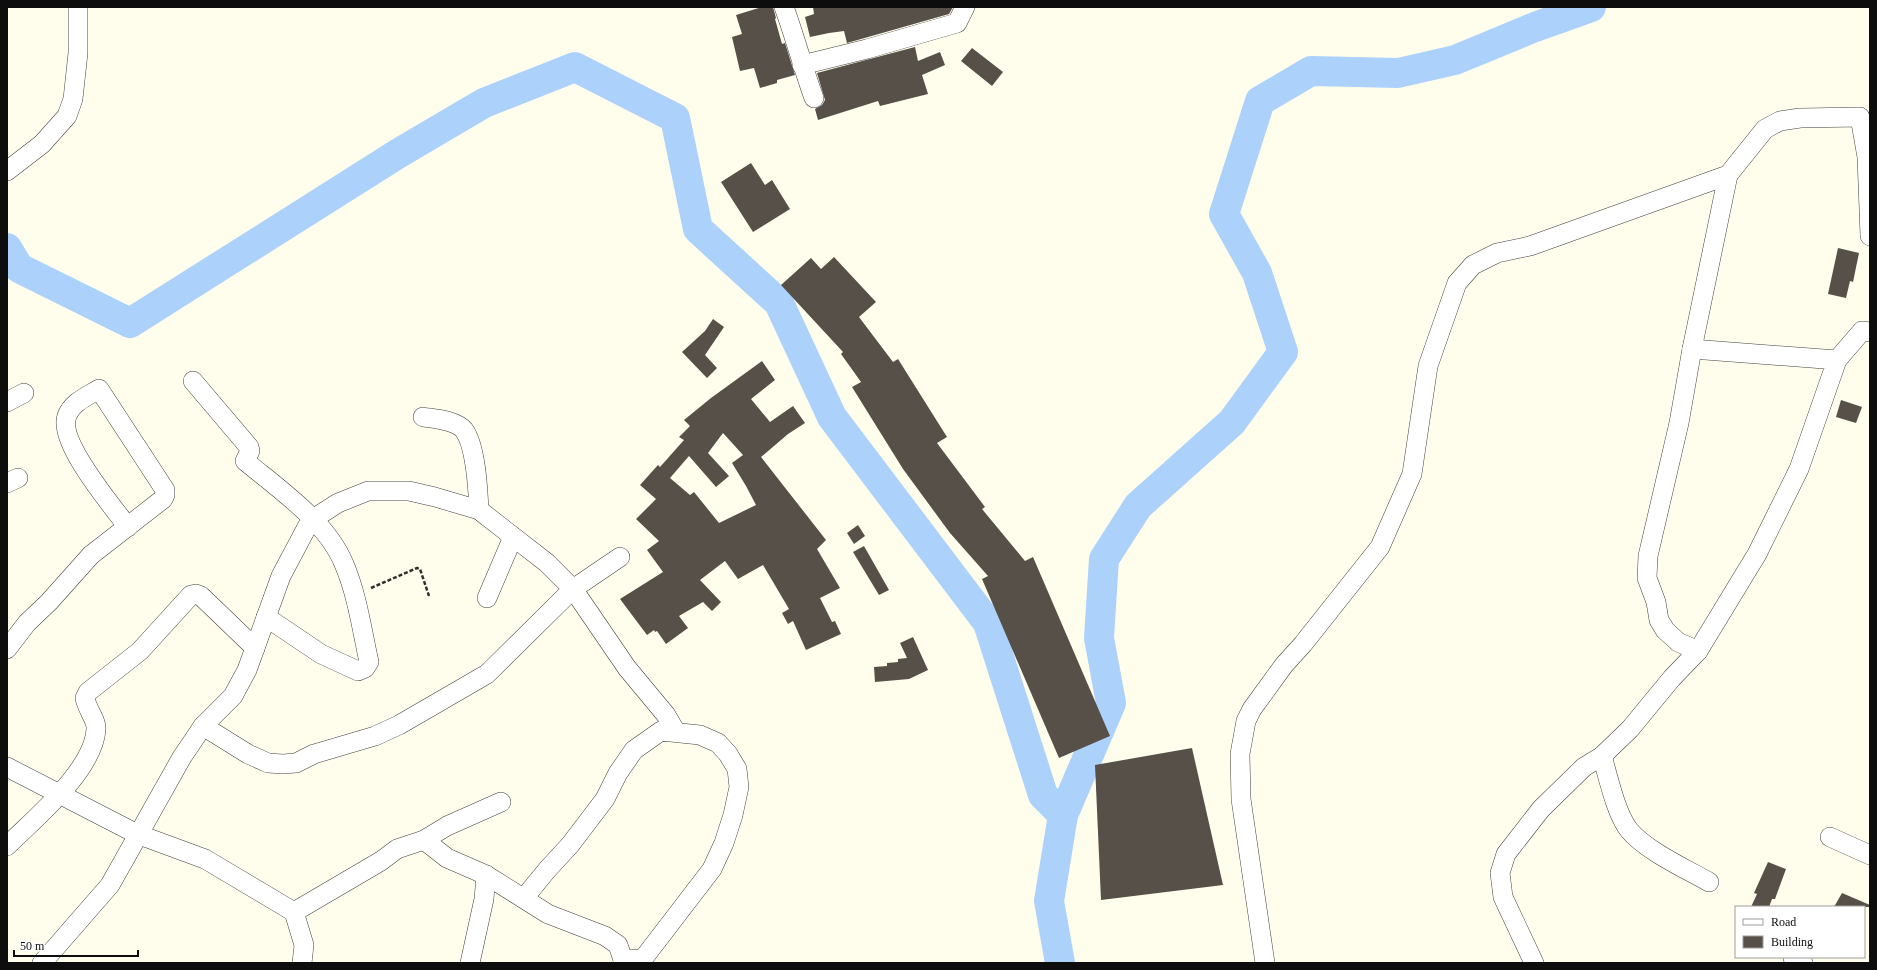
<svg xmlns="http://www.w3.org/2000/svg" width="1877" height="970" font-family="Georgia,serif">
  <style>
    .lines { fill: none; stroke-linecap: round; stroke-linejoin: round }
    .river { stroke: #acd2fb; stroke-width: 30 }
    .building { fill: #565048; fill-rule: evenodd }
    .minor-casing { stroke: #404040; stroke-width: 20 }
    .path { stroke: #2f2f2f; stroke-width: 2.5; stroke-dasharray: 4 2; stroke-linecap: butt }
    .minor { stroke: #fff; stroke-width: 19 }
  </style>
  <rect width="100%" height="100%" fill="#fffeec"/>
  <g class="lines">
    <g class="river">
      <path d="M7 248 19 268 130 323 399 153 484 103 575 67 675 118 698 229 779 303 832 417 988 623 1043 795 1063 815"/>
      <path d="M1060 963 1049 901 1063 815 1111 703 1099 638 1104 559 1138 506 1232 422 1283 352 1257 273 1224 214 1260 101 1311 71 1398 73 1455 60 1535 27 1591 7"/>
    </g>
  </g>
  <g class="building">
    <path d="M762 7H773L776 18 775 19 782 44 785 43 795 75 777 80V83L760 88 754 68 740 71 732 37 742 34 736 15Z"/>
    <path d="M813 7H953L949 14 847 43 844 31 829 33 810 37 805 17 814 14Z"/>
    <path d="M915 47 918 61 940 52 945 65 922 75 928 94 880 106 878 101 818 120 815 109 822 105 825 100 817 73Z"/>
    <path d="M972 48 1003 72 992 86 961 61Z"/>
    <path d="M751 163 765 185 772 180 790 209 753 232 721 182Z"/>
    <path d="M1838 248 1859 253 1853 282 1850 281 1846 298 1828 294Z"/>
    <path d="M834 257 876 302 859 317 893 362 898 359 947 437 937 443 985 507 982 509 1025 561 1033 557 1110 736 1059 758 982 579 988 576 950 533 903 469 852 387 861 382 841 354 843 352 781 285 811 258 821 269Z"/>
    <path d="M713 319 724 327 705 355 717 368 707 378 682 352 705 331Z"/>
    <path d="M762 361 775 380 751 399 770 422 793 406 805 423 788 434 761 457 826 540 817 549 840 588 820 598 832 622 835 621 841 634 806 650 793 621 788 624 782 613 789 609 763 565 738 579 725 561 700 580 721 602 712 611 703 602 679 616 688 628 666 644 657 631 655 632 654 630 647 635 620 599 663 572 647 550 659 541 636 519 656 499 640 485 658 465 660 467 684 440 679 437 690 426 684 420 711 398ZM723 433 743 455 732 463 746 486 756 505 719 523 694 492 690 495 670 478 689 456 716 487 729 476 708 453Z"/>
    <path d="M1841 400 1862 407 1856 423 1836 417Z"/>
    <path d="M858 525 865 536 854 544 847 533Z"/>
    <path d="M864 546 889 590 879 595 853 552Z"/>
    <path d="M913 637 928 670 909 679 875 682 874 667 887 666V663L898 662V659L907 658 900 643Z"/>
    <path d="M1192 748 1223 885 1101 900 1095 765Z"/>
    <path d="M1768 862 1786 869 1775 899H1772L1769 907H1751L1757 894 1754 893Z"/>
    <path d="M1842 893 1870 905V907H1834Z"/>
  </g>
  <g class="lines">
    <g class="minor-casing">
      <g id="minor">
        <path d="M784 7C795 37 803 68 814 98"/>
        <path d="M802 65 867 49 957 23 965 7"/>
        <path d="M7 171 42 144 67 116 73 99 78 53V7"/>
        <path d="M1837 360 1862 331 1870 332"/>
        <path d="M193 381 249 447 250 451 245 461C279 489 327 522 344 564 357 594 362 630 369 662L365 668 358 671 321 654 266 617"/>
        <path d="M7 402 24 393"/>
        <path d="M423 417C435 419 455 420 464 430 476 446 478 490 479 510"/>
        <path d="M7 483 18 478"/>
        <path d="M487 598 513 537"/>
        <path d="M7 649 27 623 49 602 91 555 163 499 165 495V490L99 389C88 396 72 402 67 416 57 441 112 506 128 527"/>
        <path d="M1698 651 1678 642 1665 630 1659 620 1656 602 1647 578 1648 556 1679 423 1692 349 1728 175"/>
        <path d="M203 726 248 754 268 763 283 764 296 763 314 754 375 736 399 725 487 674 573 589 620 557"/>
        <path d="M1602 756C1608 776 1616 814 1629 830 1645 850 1686 869 1709 882"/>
        <path d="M7 767 137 834 205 859 294 912 304 945 302 963"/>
        <path d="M1830 837 1870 855"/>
        <path d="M424 840 447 858 486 875 548 914 605 936 618 945 623 960V963"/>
        <path d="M7 846C35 818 94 770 96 729 97 721 86 707 85 698L88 692 140 651 191 595 196 594 201 596 255 648"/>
        <path d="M524 898 547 870 570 845 605 799 618 773 634 750 661 731 700 735 718 743 728 754 737 769 739 787 733 815 724 843 712 869 643 959 623 960"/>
        <path d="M294 912 381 861 397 849 424 840 447 826 501 802"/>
        <path d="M1793 958 1803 963"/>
        <path d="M42 963 110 885 182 757 203 726 233 696 247 670 281 576 307 527 313 519 338 503 368 491H409L435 497 479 510 547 563 573 589 627 668 666 715 676 732"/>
        <path d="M470 963 484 899 486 875"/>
        <path d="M1265 963 1241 799 1240 754 1246 721 1252 709 1284 665 1303 644 1380 547 1412 474 1428 366 1457 283 1473 265 1497 253 1530 246 1728 175 1765 129 1780 121 1800 118 1860 117 1867 157 1870 236"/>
        <path d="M1534 963 1503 897 1500 873 1506 854 1541 809 1584 767 1602 756 1630 729 1672 678 1698 651 1757 554 1799 469 1837 360 1692 349"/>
      </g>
    </g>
    <path class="path" d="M371 588 417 568 420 569 429 596"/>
    <use href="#minor" class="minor"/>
  </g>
  <rect width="1877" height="970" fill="none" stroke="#0d0d0d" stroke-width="16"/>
  <rect x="1735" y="906" width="130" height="52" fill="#ffffff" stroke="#9e9e9e"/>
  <rect x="1743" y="919" width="20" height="6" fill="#ffffff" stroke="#9e9e9e"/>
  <text x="1771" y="926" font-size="12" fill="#0d0d0d">Road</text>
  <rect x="1743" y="936" width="20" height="12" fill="#565048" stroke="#9e9e9e"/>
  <text x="1771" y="946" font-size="12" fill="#0d0d0d">Building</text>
  <path d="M14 950v6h124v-6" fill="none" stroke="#0d0d0d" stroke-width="2"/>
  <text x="20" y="950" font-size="12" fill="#0d0d0d" stroke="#ffffff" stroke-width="3" paint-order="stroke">50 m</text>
</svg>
